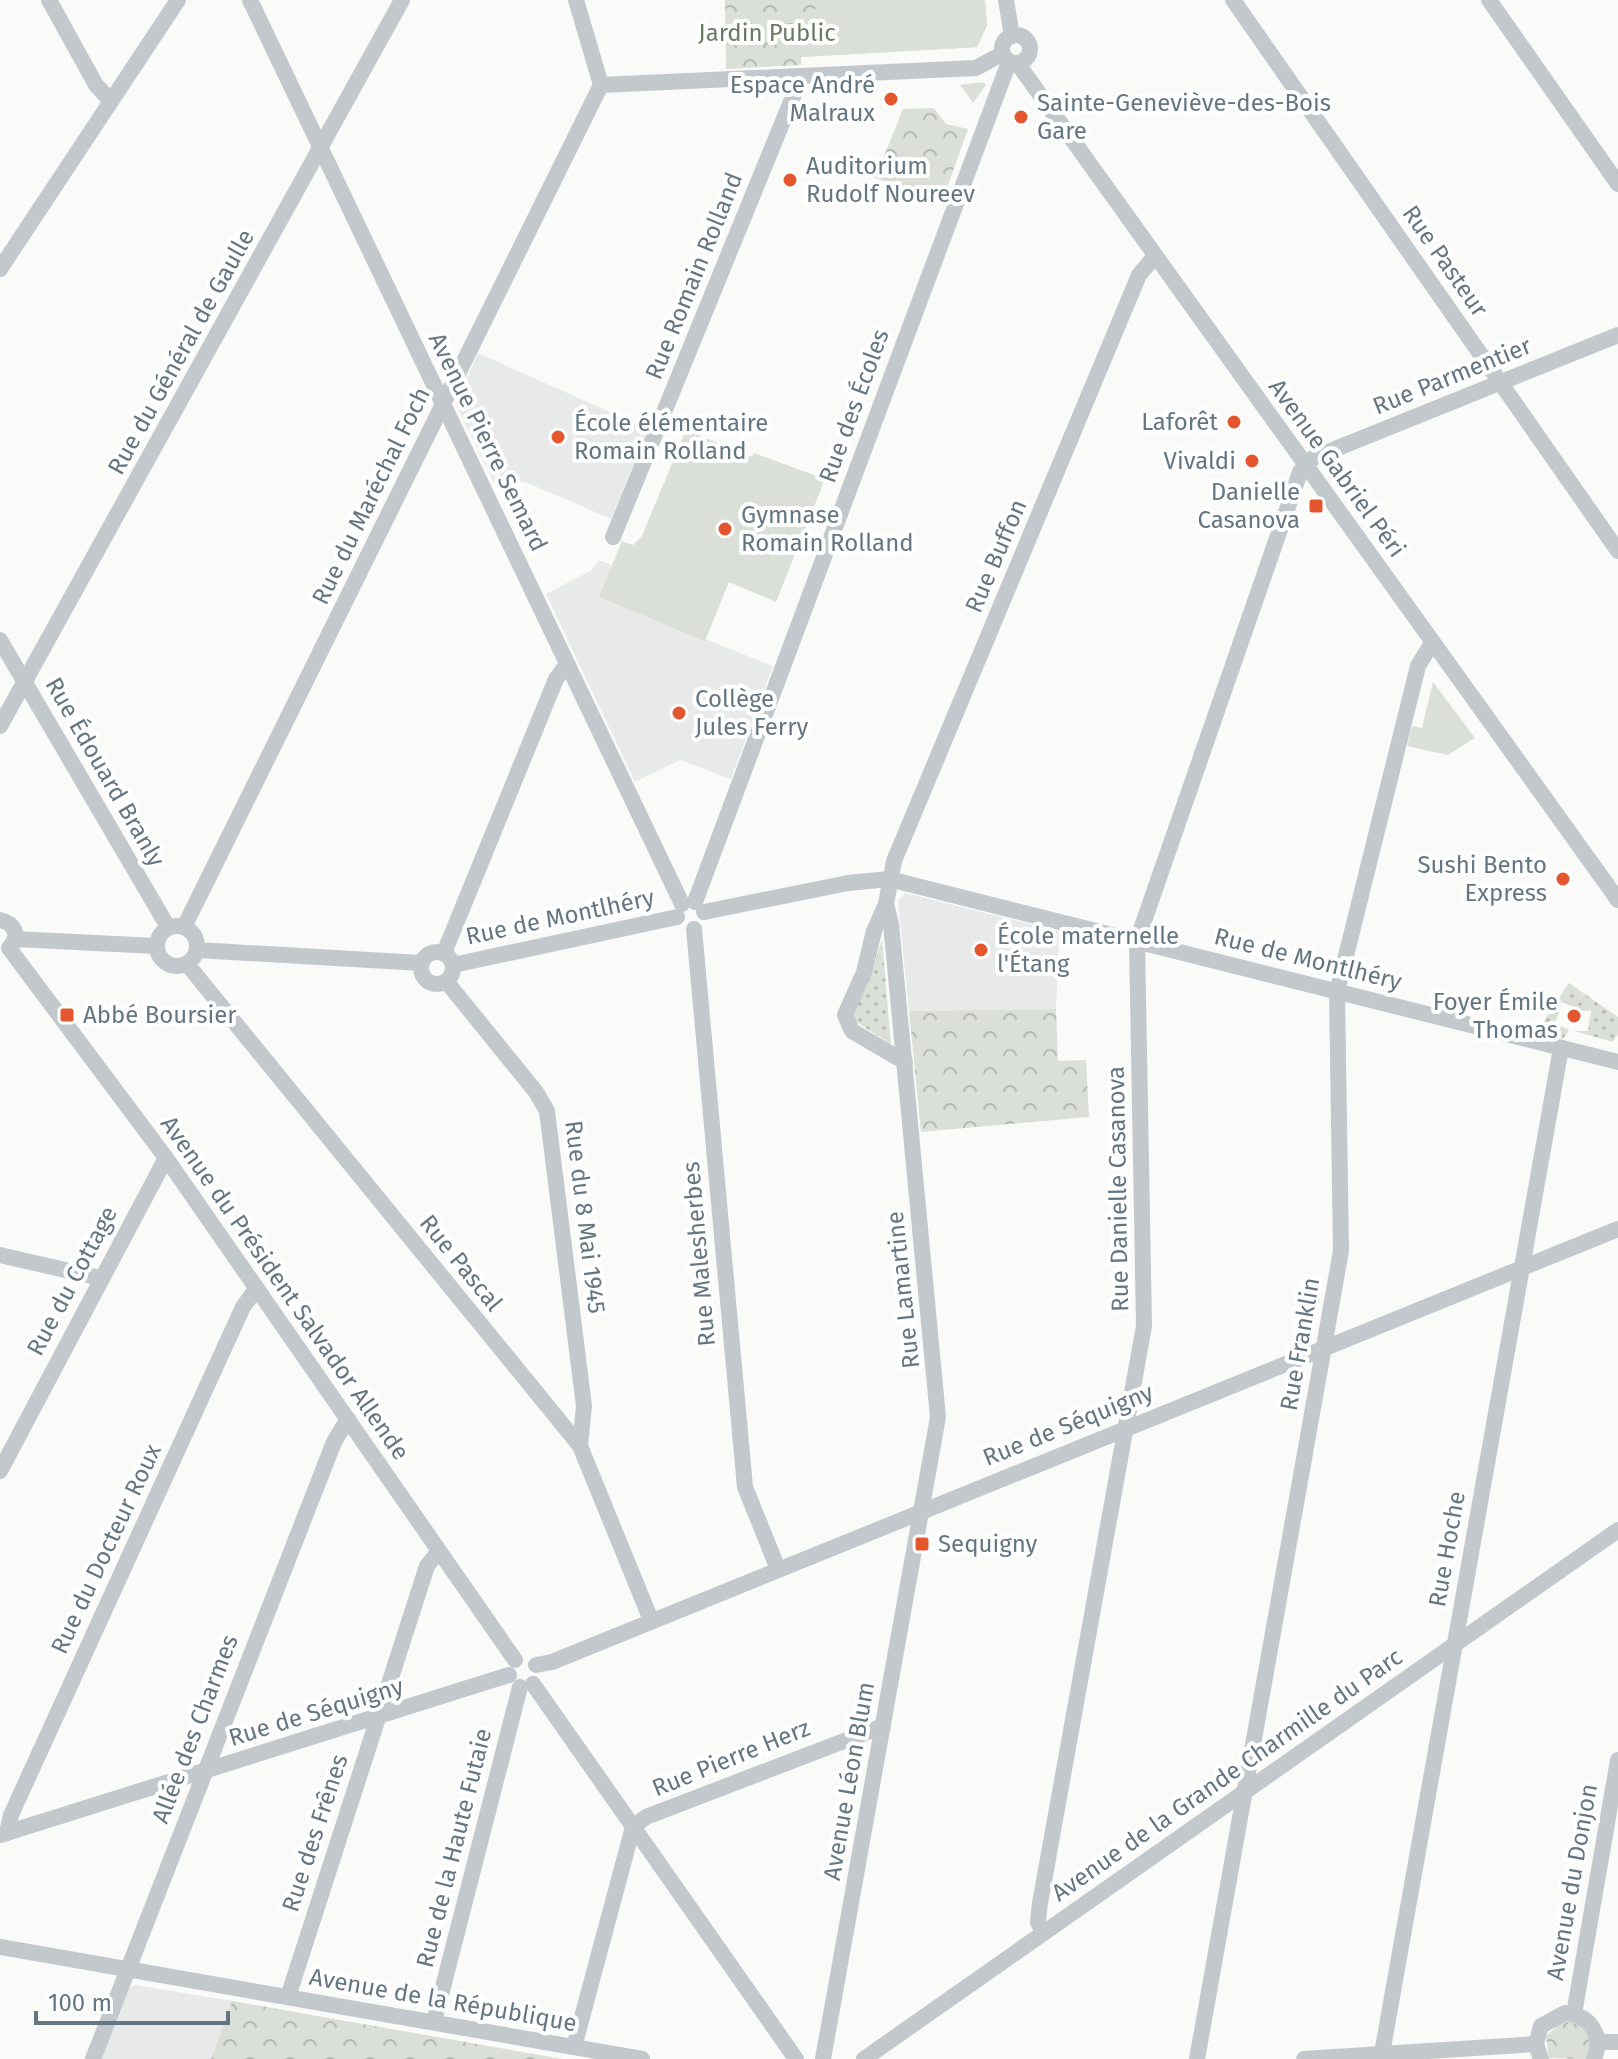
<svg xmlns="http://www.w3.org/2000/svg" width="1618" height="2059" font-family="'Fira Sans',sans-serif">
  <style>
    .built { fill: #e8e9e9 }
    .grass { fill: url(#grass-dots) }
    .forest { fill: url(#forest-crowns) }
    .garden { fill: #dadfd7 }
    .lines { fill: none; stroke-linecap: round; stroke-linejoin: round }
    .minor { stroke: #c3c8cc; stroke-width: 16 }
    .poi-dot { fill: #e4572e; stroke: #fff; stroke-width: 3 }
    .labels { text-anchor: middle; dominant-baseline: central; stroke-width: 8; stroke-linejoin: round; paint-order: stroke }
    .park-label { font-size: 24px; fill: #687a64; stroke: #fff }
    .poi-label { font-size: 24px; fill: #657683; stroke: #fff; text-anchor: start }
    .street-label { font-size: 24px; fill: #657683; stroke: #fff }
  </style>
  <defs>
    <pattern id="grass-dots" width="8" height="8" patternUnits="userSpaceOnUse" patternTransform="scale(2)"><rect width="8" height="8" fill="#dadfd7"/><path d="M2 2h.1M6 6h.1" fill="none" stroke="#b4b9b4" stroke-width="1.8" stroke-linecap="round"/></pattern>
    <pattern id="forest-crowns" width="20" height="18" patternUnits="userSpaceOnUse" patternTransform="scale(2)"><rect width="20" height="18" fill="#dadfd7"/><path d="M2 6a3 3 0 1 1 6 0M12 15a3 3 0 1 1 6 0" fill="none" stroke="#b4b9b4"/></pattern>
  </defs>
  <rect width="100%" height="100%" fill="#fafaf8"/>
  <g class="built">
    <path d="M478 353 648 429 611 519 528 483 510 480 506 487 493 481 457 407V399Z"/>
    <path d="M599 560 612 565 600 597 773 666 731 779 680 760 635 782 546 594 592 570Z"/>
    <path d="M905 893 1059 931 1056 1009 909 1011 898 901Z"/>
    <path d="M136 1985 232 2001 211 2059H101L128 1989Z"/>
  </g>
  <g class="grass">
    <path d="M882 939 891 1044 856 1022 853 1015 871 975Z"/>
    <path d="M1569 983 1618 1017V1034L1613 1042 1574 1031H1588L1591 1010 1583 1011 1562 1002 1555 1023 1569 1030 1563 1039 1557 1037 1561 1031 1546 1028 1541 1034 1536 1033Z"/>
  </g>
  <g class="forest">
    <path d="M725 0H985L987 25 977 47 801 57V65L726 69Z"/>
    <path d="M934 108 946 124 968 129 943 199 865 175 869 166 882 161 903 109Z"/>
    <path d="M1056 1009 1058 1061 1086 1060 1089 1117 921 1132 909 1011Z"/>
    <path d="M232 2001 562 2059H211Z"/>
    <path d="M1563 2021 1584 2026 1592 2040 1586 2059 1549 2058 1546 2036Z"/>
  </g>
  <g class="garden">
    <path d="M820 0H985L987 25 977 47 801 57V65H797L800 38Z"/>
    <path d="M982 82 986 85 973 103 960 85Z"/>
    <path d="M686 430 752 457 754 453 825 479 776 602 729 582 705 641 599 597 622 541 633 545 642 536Z"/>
    <path d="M1433 682 1475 738 1448 755 1407 746 1412 726 1422 728Z"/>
  </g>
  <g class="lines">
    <g class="minor">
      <path d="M49 0 96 85 111 101"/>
      <path d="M250 0 682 904"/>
      <path d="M576 0 601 85"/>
      <path d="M1006 0 1012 36"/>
      <path d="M1233 0 1618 551"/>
      <path d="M1489 0 1618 184"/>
      <circle cx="1016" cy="49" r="14"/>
      <path d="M1018 64 1618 900"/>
      <path d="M601 85 976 68 1002 54"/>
      <path d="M0 269 178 0"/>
      <path d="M613 537 801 77"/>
      <path d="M0 640 168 927"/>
      <path d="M0 726 402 0"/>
      <path d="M695 902 1009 62"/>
      <path d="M704 912 848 883 889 879 1618 1062"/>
      <path d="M0 920C15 923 20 936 10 947"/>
      <circle cx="177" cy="946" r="20"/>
      <path d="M184 927 601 85"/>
      <path d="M694 929 745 1487 778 1569"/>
      <path d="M15 939 156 946"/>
      <path d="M9 948 166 1158 515 1660"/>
      <path d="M197 950 421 963"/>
      <circle cx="437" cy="968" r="16"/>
      <path d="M444 953 556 679 567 664"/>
      <path d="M187 964 580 1446 651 1620"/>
      <path d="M453 965 677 917"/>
      <path d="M446 981 536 1092 547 1111 584 1406 580 1446"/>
      <path d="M905 1062 852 1031 845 1015 864 972 874 931 886 904 894 861 1139 275 1155 256"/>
      <path d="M0 1255 100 1278"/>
      <path d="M0 1471 166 1158"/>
      <path d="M536 1665 552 1662 1618 1229"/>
      <path d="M533 1684 796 2059"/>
      <path d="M7 1833 11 1815 243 1307 256 1289"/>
      <path d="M0 1835 509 1675"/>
      <path d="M1043 1932 1038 1922 1040 1903 1144 1326 1137 941 1300 472 1313 458 1618 335"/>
      <path d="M0 1947 642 2059"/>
      <path d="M288 1997 427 1566 439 1551"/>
      <path d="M1574 2014 1618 1760"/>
      <path d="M434 2022 520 1687"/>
      <path d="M1598 2042H1618"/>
      <path d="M574 2047 633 1827 646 1817 883 1726"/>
      <path d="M93 2059 334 1442 348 1419"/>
      <path d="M823 2059 938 1417 891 924 886 904"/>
      <path d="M864 2059 1618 1530"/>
      <path d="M1197 2059 1341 1251 1337 992 1418 666 1432 643"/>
      <path d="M1304 2059 1536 2044"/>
      <path d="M1381 2059 1561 1048"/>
      <path d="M1541 2059 1536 2044 1541 2026 1565 2013C1590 2015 1604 2035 1594 2059"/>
    </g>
  </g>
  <g class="poi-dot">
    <circle cx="891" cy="99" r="8"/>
    <circle cx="1021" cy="117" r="8"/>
    <circle cx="790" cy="180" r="8"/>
    <circle cx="1234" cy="422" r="8"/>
    <circle cx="558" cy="437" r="8"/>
    <circle cx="1252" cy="461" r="8"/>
    <rect x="1308" y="498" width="16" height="16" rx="4"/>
    <circle cx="725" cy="529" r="8"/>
    <circle cx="679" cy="713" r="8"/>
    <circle cx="1563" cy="879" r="8"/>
    <circle cx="981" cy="950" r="8"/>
    <rect x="59" y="1007" width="16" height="16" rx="4"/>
    <circle cx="1574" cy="1016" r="8"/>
    <rect x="914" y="1536" width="16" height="16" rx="4"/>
  </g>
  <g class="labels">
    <g class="park-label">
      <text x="767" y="33">Jardin Public</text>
    </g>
    <g class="poi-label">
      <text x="875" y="85" text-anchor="end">Espace André<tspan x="875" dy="28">Malraux</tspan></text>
      <text x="1037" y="103">Sainte-Geneviève-des-Bois<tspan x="1037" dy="28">Gare</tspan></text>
      <text x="806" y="166">Auditorium<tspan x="806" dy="28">Rudolf Noureev</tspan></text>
      <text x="1218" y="422" text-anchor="end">Laforêt</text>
      <text x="574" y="423">École élémentaire<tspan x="574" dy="28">Romain Rolland</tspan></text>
      <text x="1236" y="461" text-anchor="end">Vivaldi</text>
      <text x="1300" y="492" text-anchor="end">Danielle<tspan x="1300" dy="28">Casanova</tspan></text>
      <text x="741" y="515">Gymnase<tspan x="741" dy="28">Romain Rolland</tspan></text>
      <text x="695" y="699">Collège<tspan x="695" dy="28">Jules Ferry</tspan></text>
      <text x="1547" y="865" text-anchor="end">Sushi Bento<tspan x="1547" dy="28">Express</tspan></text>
      <text x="997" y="936">École maternelle<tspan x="997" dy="28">l'Étang</tspan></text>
      <text x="1558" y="1002" text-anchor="end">Foyer Émile<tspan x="1558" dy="28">Thomas</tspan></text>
      <text x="83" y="1015">Abbé Boursier</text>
      <text x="938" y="1544">Sequigny</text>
    </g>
    <g class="street-label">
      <text transform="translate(1445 261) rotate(55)">Rue Pasteur</text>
      <text transform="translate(694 276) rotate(-68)">Rue Romain Rolland</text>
      <text transform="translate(181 352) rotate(-61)">Rue du Général de Gaulle</text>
      <text transform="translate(1452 376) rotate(-22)">Rue Parmentier</text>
      <text transform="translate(854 406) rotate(-70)">Rue des Écoles</text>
      <text transform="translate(488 442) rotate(64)">Avenue Pierre Semard</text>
      <text transform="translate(1337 468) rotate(54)">Avenue Gabriel Péri</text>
      <text transform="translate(371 496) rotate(-64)">Rue du Maréchal Foch</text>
      <text transform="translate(996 556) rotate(-67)">Rue Buffon</text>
      <text transform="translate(105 772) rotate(60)">Rue Édouard Branly</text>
      <text transform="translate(560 917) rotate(-12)">Rue de Montlhéry</text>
      <text transform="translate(1308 959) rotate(14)">Rue de Montlhéry</text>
      <text transform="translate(1118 1189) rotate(-91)">Rue Danielle Casanova</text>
      <text transform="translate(585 1217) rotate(83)">Rue du 8 Mai 1945</text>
      <text transform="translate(699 1254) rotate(-95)">Rue Malesherbes</text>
      <text transform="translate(461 1263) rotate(51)">Rue Pascal</text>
      <text transform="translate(72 1281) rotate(-62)">Rue du Cottage</text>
      <text transform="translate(285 1288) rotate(55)">Avenue du Président Salvador Allende</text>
      <text transform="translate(903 1290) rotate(-96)">Rue Lamartine</text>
      <text transform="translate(1300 1344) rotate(-80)">Rue Franklin</text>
      <text transform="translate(1068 1425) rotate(-22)">Rue de Séquigny</text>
      <text transform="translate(106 1549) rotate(-65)">Rue du Docteur Roux</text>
      <text transform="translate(1447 1549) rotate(-80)">Rue Hoche</text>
      <text transform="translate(316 1712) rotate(-17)">Rue de Séquigny</text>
      <text transform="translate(195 1729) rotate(-69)">Allée des Charmes</text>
      <text transform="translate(731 1758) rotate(-22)">Rue Pierre Herz</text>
      <text transform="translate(1227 1775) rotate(-35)">Avenue de la Grande Charmille du Parc</text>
      <text transform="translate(849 1781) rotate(-80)">Avenue Léon Blum</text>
      <text transform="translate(315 1833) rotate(-72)">Rue des Frênes</text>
      <text transform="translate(454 1848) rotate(-76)">Rue de la Haute Futaie</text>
      <text transform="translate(1572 1882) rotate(-80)">Avenue du Donjon</text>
      <text transform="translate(443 2000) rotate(10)">Avenue de la République</text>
    </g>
  </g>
  <path d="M36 2011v12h192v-12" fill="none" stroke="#657683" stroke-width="4"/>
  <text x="48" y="2011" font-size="24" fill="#657683" stroke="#ffffff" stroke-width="6" paint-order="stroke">100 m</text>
</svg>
